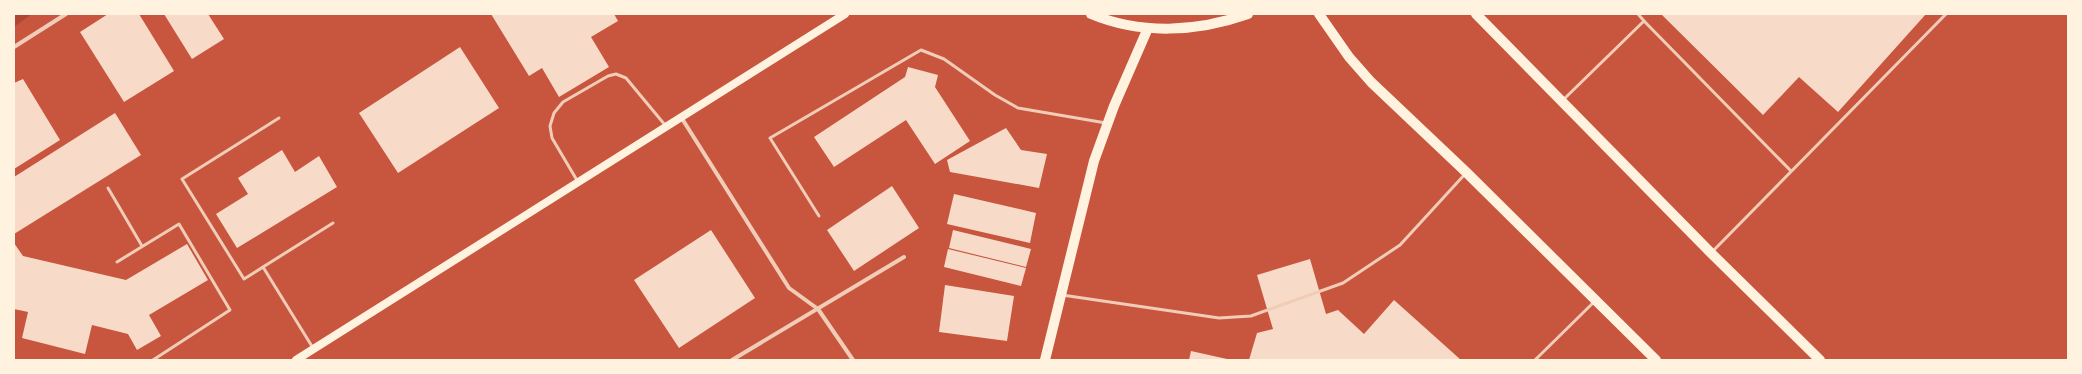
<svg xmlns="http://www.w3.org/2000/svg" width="2082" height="374" font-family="'Exo 2',sans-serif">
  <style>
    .green { fill: #ae4732 }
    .building { fill: #f7dbc8 }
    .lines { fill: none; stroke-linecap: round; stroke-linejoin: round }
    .service { stroke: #f1ccb7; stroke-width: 3 }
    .minor { stroke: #f1ccb7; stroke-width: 4 }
    .secondary { stroke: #fff3e0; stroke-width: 8 }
    .primary { stroke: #fff3e0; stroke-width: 10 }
  </style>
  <rect width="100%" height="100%" fill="#c8553d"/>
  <path class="green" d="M14 14H32L15 26Z"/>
  <g class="building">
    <path d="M108 14H139L174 71 124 102 80 32Z"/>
    <path d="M164 14H208L224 39 192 59Z"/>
    <path d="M491 14H614L618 21 591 37 609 67 559 97 542 68 529 76Z"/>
    <path d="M1661 14H1926L1838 112 1799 77 1763 115Z"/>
    <path d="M460 47 499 108 398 173 359 113Z"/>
    <path d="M908 67 938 75 935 87 970 141 935 164 906 120 834 167 814 137 905 77Z"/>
    <path d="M23 79 60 140 14 169V83Z"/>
    <path d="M115 113 141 155 14 234V177Z"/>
    <path d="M1006 128 1021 150 1047 154 1039 188 950 172 947 160Z"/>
    <path d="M282 150 295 172 319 156 337 187 237 248 216 214 248 194 238 178Z"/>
    <path d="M892 186 919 228 854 271 827 230Z"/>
    <path d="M954 194 1036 213 1030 243 947 224Z"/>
    <path d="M711 230 755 298 679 348 634 280Z"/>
    <path d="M953 230 1031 249 1026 267 949 248Z"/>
    <path d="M14 243 23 256 126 280 187 244 208 280 149 315 161 336 137 350 128 334 92 325 85 354 22 338 28 312 14 309Z"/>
    <path d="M948 249 1026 268 1021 286 944 267Z"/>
    <path d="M1310 259 1326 314 1338 310 1364 334 1394 300 1461 360H1249L1257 333 1273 329 1257 275Z"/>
    <path d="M945 285 1014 296 1007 341 939 332Z"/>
    <path d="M1191 351 1227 359V360H1189Z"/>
  </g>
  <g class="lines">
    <g class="service">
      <path d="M1638 14 1644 21"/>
      <path d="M1563 100 1644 21 1791 171"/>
      <path d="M578 182 552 138 550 126 554 113 563 102 608 76 616 74 626 78 665 125"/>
      <path d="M108 188 142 246"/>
      <path d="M819 216 770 138 921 50 944 59 995 95 1018 108 1106 123"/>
      <path d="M1712 252 1946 14"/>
      <path d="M117 262 179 224 230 310 153 360"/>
      <path d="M263 267 244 279 182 179 279 118"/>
      <path d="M1062 295 1219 318 1251 316 1343 283 1400 245 1466 173"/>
      <path d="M313 348 263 267 333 223"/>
      <path d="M1535 360 1595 301"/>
    </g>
    <g class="minor">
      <path d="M14 47 66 14"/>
      <path d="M681 117 789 288 818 309 853 360"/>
      <path d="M732 360 904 257"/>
    </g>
    <path class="secondary" d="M296 360 845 14"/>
    <g class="primary">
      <path d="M1091 14C1141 35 1197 32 1248 14"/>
      <path d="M1319 14 1349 57 1371 82 1466 172 1656 360"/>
      <path d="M1476 14 1711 253 1820 360"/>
      <path d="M1045 360 1094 161 1114 106 1148 28"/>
    </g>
  </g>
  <rect width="2082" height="374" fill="none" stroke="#fff3e0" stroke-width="30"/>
</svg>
